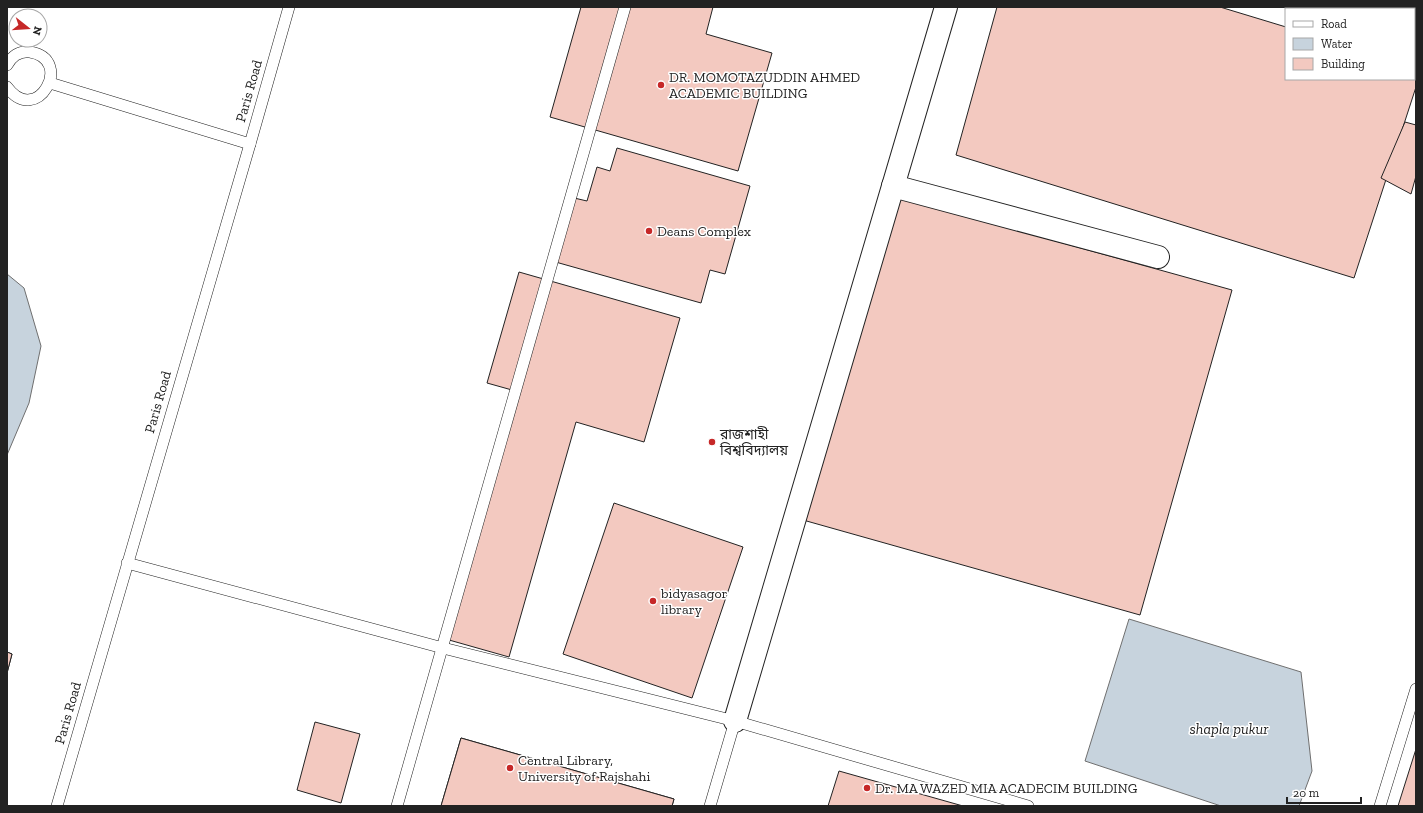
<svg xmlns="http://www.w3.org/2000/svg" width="1423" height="813" font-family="'Zilla Slab','Noto Sans Bengali',serif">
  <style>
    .water { fill: #c7d3dd; stroke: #6f6f6f }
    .building { fill: #f3c9c0; stroke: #222 }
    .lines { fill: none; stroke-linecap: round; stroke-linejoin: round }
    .service-casing { stroke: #222; stroke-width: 12 }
    .minor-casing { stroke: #222; stroke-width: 24 }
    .service { stroke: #fff; stroke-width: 11 }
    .minor { stroke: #fff; stroke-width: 22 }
    .poi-dot { fill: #c62828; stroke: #fff; stroke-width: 1.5 }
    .labels { text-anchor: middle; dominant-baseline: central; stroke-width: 3; stroke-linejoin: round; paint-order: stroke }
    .poi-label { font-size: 14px; fill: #222; stroke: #fff; text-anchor: start }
    .street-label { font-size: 14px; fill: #222; stroke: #fff }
    .water-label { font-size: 15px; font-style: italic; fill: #222; stroke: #fff }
  </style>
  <rect width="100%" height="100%" fill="#fff"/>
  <g class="water">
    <path d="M7 274 24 288 41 346 29 403 7 455Z"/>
    <path d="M1129 619 1301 672 1312 771 1299 806H1221L1085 761Z"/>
  </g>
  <g class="building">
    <path d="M581 7H713L706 34 772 53 738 171 550 117Z"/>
    <path d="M997 7H1220L1286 27V79H1414V66H1416V87L1354 278 956 155Z"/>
    <path d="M1405 122 1416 125V176L1411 194 1381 178Z"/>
    <path d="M617 148 750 186 725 274 710 270 701 303 552 261 570 197 587 201 597 167 610 171Z"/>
    <path d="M897 197 1232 290 1140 615 803 520Z"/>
    <path d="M519 272 680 318 644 442 576 422 509 657 442 638 512 390 487 383Z"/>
    <path d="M614 503 743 547 692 698 563 654Z"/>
    <path d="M7 652 12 654 7 673Z"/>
    <path d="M7 652 12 654 7 673Z"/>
    <path d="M315 722 360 734 341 803 297 790Z"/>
    <path d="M461 738 674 799 672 806H441Z"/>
    <path d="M461 738 674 799 672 806H441Z"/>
    <path d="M1416 749V806H1398Z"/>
    <path d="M839 771 963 806H828Z"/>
  </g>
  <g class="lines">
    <g class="service-casing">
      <g id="service">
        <path d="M7 65C12 56 20 51 30 52 75 59 37 128 7 87"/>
        <path d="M50 83 250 144"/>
        <path d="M127 563 443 648 735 721 1028 806"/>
        <path d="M57 806 250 144 289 7"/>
        <path d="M397 806 625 7"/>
        <path d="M710 806 735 721"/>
        <path d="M1380 806 1416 689"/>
      </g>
    </g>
    <g class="minor-casing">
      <g id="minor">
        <path d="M893 186 1158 257"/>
        <path d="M735 721 946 7"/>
      </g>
    </g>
    <use href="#service" class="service"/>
    <use href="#minor" class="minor"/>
  </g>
  <g class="poi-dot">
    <circle cx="661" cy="85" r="4"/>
    <circle cx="649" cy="231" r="4"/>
    <circle cx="712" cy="442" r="4"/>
    <circle cx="653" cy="601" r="4"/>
    <circle cx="510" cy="768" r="4"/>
    <circle cx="867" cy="788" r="4"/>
  </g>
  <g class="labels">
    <g class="poi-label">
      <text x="669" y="77">DR. MOMOTAZUDDIN AHMED<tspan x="669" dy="16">ACADEMIC BUILDING</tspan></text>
      <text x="657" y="231">Deans Complex</text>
      <text x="720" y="434">রাজশাহী<tspan x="720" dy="16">বিশ্ববিদ্যালয়</tspan></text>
      <text x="661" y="593">bidyasagor<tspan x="661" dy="16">library</tspan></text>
      <text x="518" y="760">Central Library,<tspan x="518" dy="16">University of Rajshahi</tspan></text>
      <text x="875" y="788">Dr. MA WAZED MIA ACADECIM BUILDING</text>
    </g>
    <g class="street-label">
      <text transform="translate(249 91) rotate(-74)">Paris Road</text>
      <text transform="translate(158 402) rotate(-74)">Paris Road</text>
      <text transform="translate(68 713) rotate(-74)">Paris Road</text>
    </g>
    <g class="water-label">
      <text x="1229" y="729">shapla pukur</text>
    </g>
  </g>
  <rect width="1423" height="813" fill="none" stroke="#222222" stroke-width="16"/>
  <rect x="1285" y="8" width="130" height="72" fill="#ffffff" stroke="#a7a7a7"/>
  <rect x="1293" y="21" width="20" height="6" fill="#ffffff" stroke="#a7a7a7"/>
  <text x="1321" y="28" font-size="12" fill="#222222">Road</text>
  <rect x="1293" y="38" width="20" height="12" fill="#c7d3dd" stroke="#a7a7a7"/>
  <text x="1321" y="48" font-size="12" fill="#222222">Water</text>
  <rect x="1293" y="58" width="20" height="12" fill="#f3c9c0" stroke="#a7a7a7"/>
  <text x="1321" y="68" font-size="12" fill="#222222">Building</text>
  <g transform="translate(28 28) rotate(107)"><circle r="19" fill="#ffffff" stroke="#a7a7a7"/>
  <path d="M0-3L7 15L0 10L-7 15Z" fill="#c62828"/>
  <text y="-6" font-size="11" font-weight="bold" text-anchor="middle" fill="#222222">N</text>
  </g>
  <path d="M1287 797v6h74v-6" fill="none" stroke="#222222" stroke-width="2"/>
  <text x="1293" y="797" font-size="12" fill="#222222" stroke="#ffffff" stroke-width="3" paint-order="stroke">20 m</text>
</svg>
